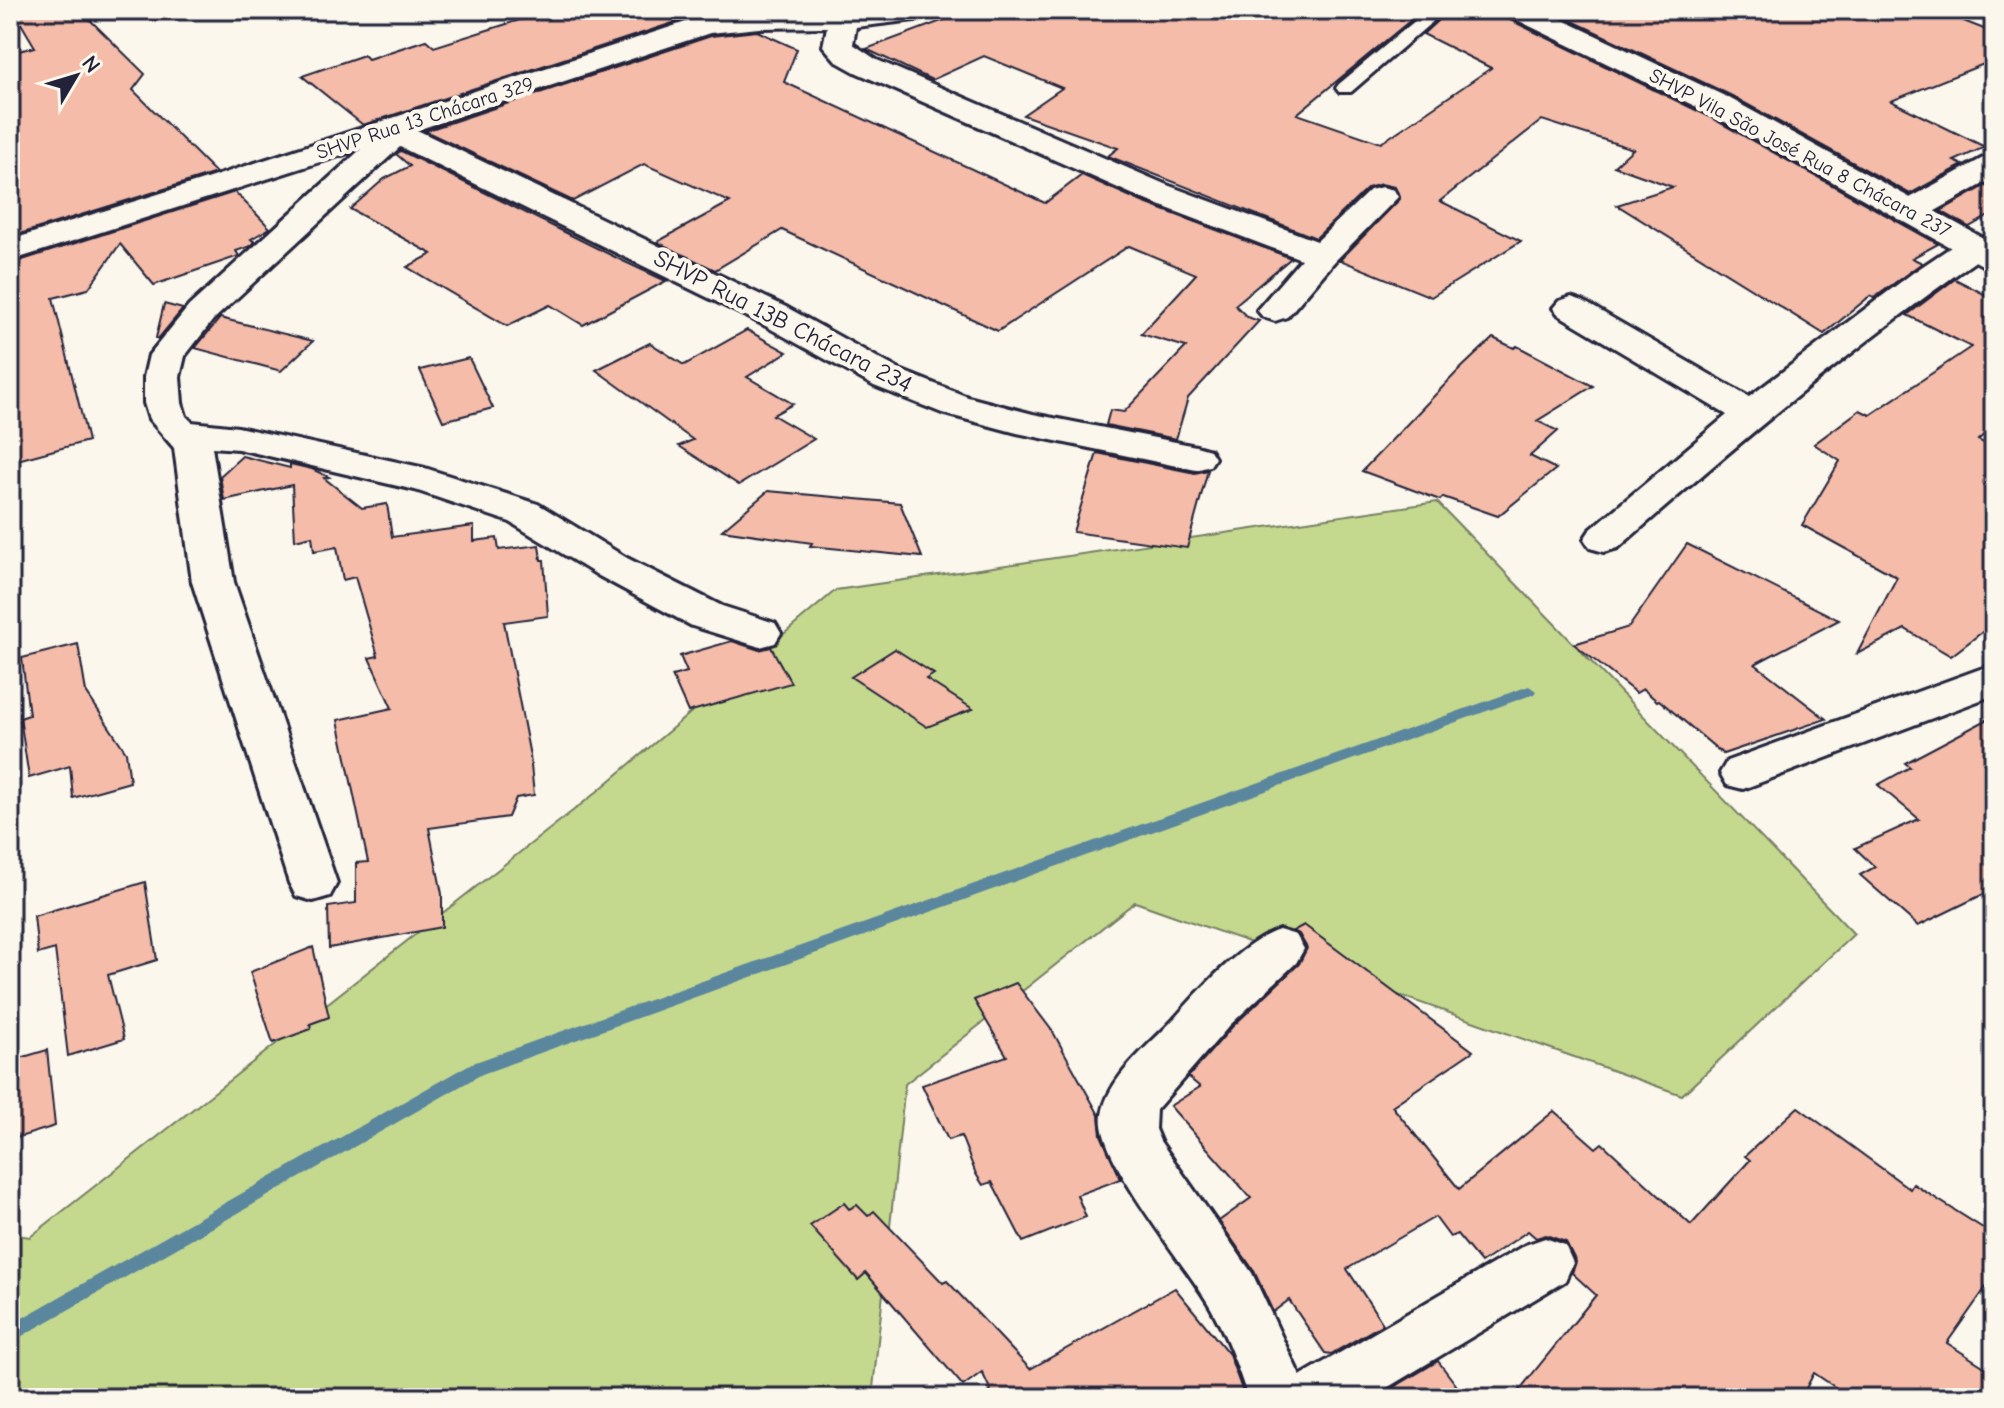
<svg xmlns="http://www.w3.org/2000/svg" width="2004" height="1408" font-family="'Comic Neue',sans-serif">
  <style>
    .green { fill: #c5d98e; stroke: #747e64; stroke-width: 2 }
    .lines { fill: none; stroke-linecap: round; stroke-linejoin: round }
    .stream { fill: #5a869e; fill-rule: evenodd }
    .building { fill: #f4bca9; stroke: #22223b; stroke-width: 2 }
    .lane-casing { stroke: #22223b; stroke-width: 6 }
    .street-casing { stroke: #22223b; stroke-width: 6 }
    .secondary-casing { stroke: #22223b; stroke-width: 6 }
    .lane { fill: #fbf7ec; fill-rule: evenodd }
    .street { fill: #fbf7ec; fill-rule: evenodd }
    .secondary { fill: #fbf7ec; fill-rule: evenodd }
    .labels { text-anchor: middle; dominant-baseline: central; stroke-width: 8; stroke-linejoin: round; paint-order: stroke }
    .far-street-label { font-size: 20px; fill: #22223b; stroke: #fbf7ec }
    .street-label { font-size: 24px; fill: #22223b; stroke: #fbf7ec }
  </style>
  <rect width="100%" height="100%" fill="#fbf7ec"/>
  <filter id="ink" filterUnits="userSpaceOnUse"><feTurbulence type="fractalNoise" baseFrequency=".0125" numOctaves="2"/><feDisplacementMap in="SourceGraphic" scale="16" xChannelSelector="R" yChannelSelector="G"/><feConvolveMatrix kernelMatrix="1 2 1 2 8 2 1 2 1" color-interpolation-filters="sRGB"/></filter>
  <g filter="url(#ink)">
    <path class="green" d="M1437 502 1854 934 1682 1095 1135 902 905 1084 872 1398H10V1234L30 1237 593 795 836 590Z"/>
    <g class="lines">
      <path class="stream" d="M1529 686 1536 691 1534 694 482 1074 10 1343V1325L470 1064Z"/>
    </g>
    <g class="building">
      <path d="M13 10H80L145 74 133 90 216 173 10 237V53L35 47Z"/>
      <path d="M551 10 715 12 694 16 363 125 302 76 364 55 368 59 426 40 434 47Z"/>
      <path d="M971 10H1423L1297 114 1381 143 1491 68 1423 34 1449 10H1502L1508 19 1706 115 1938 244 1912 258 1922 263 1874 298 1870 296 1824 334 1617 205 1673 187 1614 166 1633 149 1542 120 1440 201 1521 241 1431 297 1340 260 1400 199 1395 187 1381 184 1368 188 1316 238 1108 156 1118 148 1023 115 1062 88 984 56 932 80 866 49Z"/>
      <path d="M1549 10H1936L1994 33V60L1891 101 1985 147 1954 161 1963 165 1910 194 1730 95Z"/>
      <path d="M757 31 797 49 784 82 1045 203 1082 175 1142 202 1291 258 1235 305 1247 317 1259 321 1188 398 1176 439 1106 425 1110 410 1124 412 1186 347 1141 334 1196 274 1129 246 998 331 782 230 715 270 657 242 730 202 644 164 573 201 425 131 711 36Z"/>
      <path d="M401 151 623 261 666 281 583 325 550 305 507 326 407 267 432 254 350 209 384 179 410 166 396 154Z"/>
      <path d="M1994 181V213L1969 227 1941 211Z"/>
      <path d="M235 192 270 228 251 239 255 242 251 246 236 251 239 256 154 285 120 244 88 289 53 298 88 441 10 462V378L20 375 10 340V264Z"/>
      <path d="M1955 279 1994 299V426L1978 440 1994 448V623L1951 656 1905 629 1857 654 1897 577 1802 525 1840 461 1814 444 1860 410 1870 415 1971 347 1907 315Z"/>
      <path d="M164 304 183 309 158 339 156 338Z"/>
      <path d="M220 318 313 341 281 371 195 348Z"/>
      <path d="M747 330 787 352 747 377 793 404 773 415 814 439 739 485 679 446 693 440 596 370 650 343 684 365Z"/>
      <path d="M1493 338 1514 348 1517 346 1593 386 1537 421 1558 431 1530 456 1556 469 1498 516 1443 497 1440 500 1362 471 1457 372Z"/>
      <path d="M469 358 493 408 443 421 420 370Z"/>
      <path d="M1097 453 1195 473 1208 470 1187 548 1073 532Z"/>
      <path d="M242 456 290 468V464L312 469 329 477 324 478 362 508 387 504 392 537 474 526V541L497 538 499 550 539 545 541 560H544L548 616 504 622 530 756 534 795 516 798 508 817 429 828 442 894V927L329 948 328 907 356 903V863L368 862 338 720 392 708 369 658 378 656 355 577 343 580 337 547 314 551 312 536 295 540 292 485 224 500 220 476Z"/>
      <path d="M768 491 900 503 922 557 810 546 812 543 722 530Z"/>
      <path d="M1687 544 1839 620 1755 664 1826 719 1723 754 1659 700 1657 701 1643 689 1636 693 1574 644 1629 627Z"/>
      <path d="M732 641 759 650 771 647 791 683 688 712 672 676 687 672 680 656Z"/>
      <path d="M78 644 86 692 126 752 130 782 73 798 70 766 29 778 20 718 29 715 22 658Z"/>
      <path d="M895 649 934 674 926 679 973 709 927 727 851 677Z"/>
      <path d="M1994 716V889L1918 926 1860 875 1875 867 1855 848 1919 819 1878 785 1910 767 1905 763Z"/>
      <path d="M145 882 157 960 108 975 124 1039 68 1056 55 949 38 954 34 916Z"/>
      <path d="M1304 925 1473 1051 1392 1106 1459 1189 1554 1111 1596 1148 1602 1143 1691 1225 1750 1160 1745 1156 1798 1107 1910 1189 1913 1184 1994 1235V1276L1947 1343 1994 1373V1398H1851L1814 1373 1801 1398H1513L1596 1295 1572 1273 1576 1262 1566 1242 1546 1235 1536 1238 1528 1231 1481 1263 1457 1234 1450 1237 1435 1217 1347 1269 1383 1324 1331 1354 1325 1353 1289 1300 1273 1312 1254 1271 1219 1221 1251 1198 1170 1106 1200 1087 1188 1077 1232 1027 1299 964 1307 948 1299 934 1293 931Z"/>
      <path d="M313 947 329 1017 310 1024 311 1029 273 1043 250 972Z"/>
      <path d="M1016 983 1053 1032 1099 1115 1101 1135 1121 1179 1077 1195 1086 1217 1023 1242 992 1182 983 1185 976 1174 961 1136 948 1140 922 1085 1007 1056 974 1000Z"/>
      <path d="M47 1050 55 1126 10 1140V1061Z"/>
      <path d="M844 1203 849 1209 857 1205 868 1216 874 1211 943 1283 947 1281 1030 1369 1175 1288 1229 1354 1245 1398H979L991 1391 982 1372 963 1386 866 1273 858 1280 810 1226Z"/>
      <path d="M1438 1361 1466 1398H1376Z"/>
    </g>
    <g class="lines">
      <g class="lane-casing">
        <path id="lane" d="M1428 10H1446L1351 92H1339L1336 88 1339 84Z"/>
      </g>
      <g class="street-casing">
        <g id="street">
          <path d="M784 10H937L933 16 923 19 856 27 853 44 877 60 1167 185 1317 241 1370 190 1382 187 1394 190 1398 197 1334 262 1287 317 1275 321 1263 317 1257 310 1301 259 1143 199 855 72 837 62 823 46 827 27 759 28 710 33 417 130 788 308 900 370 968 397 1033 414 1196 446 1210 450 1215 458 1210 466 1196 470 1017 433 942 413 874 386 762 324 400 147 213 320 185 356 180 377 182 403 186 416 192 422 238 427 425 468 538 504 627 558 722 606 775 623 781 633 775 643 760 647 692 626 599 576 510 522 415 490 238 449 212 447 234 582 337 883 330 896 313 901 296 896 289 883 192 582 174 448 149 419 144 403V377L149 355 189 306 361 149 10 261V240L200 181 695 19 732 12Z"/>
          <path d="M1994 155V178L1921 219 1909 222 1897 219 1892 212 1897 205 1983 158Z"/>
          <path d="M1975 236 1987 239 1992 246 1987 253C1857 343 1737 444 1618 548L1604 552 1590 548 1584 539 1590 530 1727 415 1559 315 1553 308 1559 301 1571 297 1583 301 1749 397 1914 272 1963 239Z"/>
          <path d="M1994 664V695L1743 789 1727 785 1720 773 1727 761Z"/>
          <path d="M1279 930 1296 935 1304 949 1296 963 1230 1025 1156 1110 1155 1129 1160 1141 1252 1273 1300 1376 1525 1245 1545 1238 1565 1245 1573 1263 1565 1281 1370 1398H1248C1238 1367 1227 1337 1211 1308 1188 1267 1095 1157 1102 1115 1108 1077 1149 1046 1174 1019 1200 990 1242 942 1279 930Z"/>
        </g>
      </g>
      <g class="secondary-casing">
        <path id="secondary" d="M1505 10H1542L1729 98 1994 244V268L1982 265 1707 112 1509 16Z"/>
      </g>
      <use href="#lane" class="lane"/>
      <use href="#street" class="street"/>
      <use href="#secondary" class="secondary"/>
    </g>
  </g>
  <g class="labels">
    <g class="far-street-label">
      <text transform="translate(425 118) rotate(-18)">SHVP Rua 13 Chácara 329</text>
      <text transform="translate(1800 153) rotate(28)">SHVP Vila São José Rua 8 Chácara 237</text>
    </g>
    <g class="street-label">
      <text transform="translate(783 321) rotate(27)">SHVP Rua 13B Chácara 234</text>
    </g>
  </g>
  <rect width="2004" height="1408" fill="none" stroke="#fbf7ec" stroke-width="40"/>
  <rect x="20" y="20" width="1964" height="1368" fill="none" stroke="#22223b" stroke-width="3" filter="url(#ink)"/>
  <g transform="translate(76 76) rotate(52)" stroke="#fbf7ec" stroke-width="6" paint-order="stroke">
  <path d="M0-6L14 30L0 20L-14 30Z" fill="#22223b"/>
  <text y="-12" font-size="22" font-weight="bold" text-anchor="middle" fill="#22223b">N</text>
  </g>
</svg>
